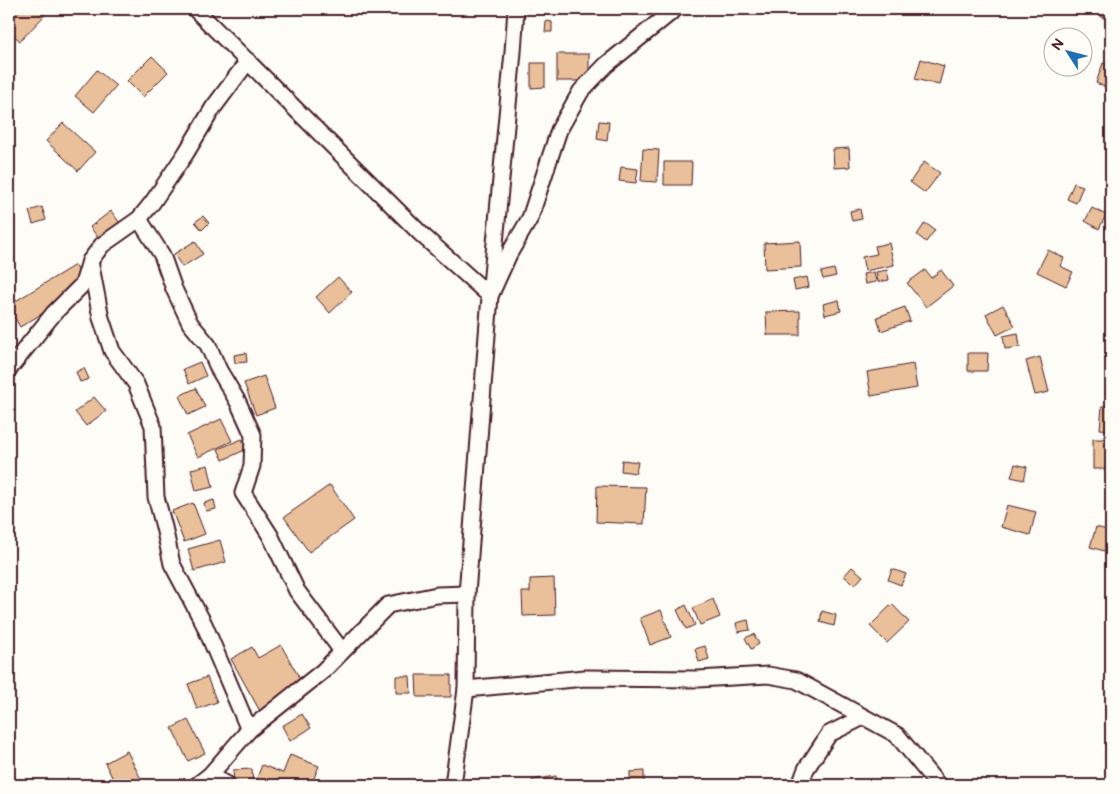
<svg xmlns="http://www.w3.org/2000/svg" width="1120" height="794" font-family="'Balsamiq Sans',sans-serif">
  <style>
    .building { fill: #e9c099; stroke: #4a1f2b }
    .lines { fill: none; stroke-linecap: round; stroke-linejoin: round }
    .minor-casing { stroke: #4a1f2b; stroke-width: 19 }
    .minor { stroke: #fdfcf7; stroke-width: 15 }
  </style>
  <rect width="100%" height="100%" fill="#fdfcf7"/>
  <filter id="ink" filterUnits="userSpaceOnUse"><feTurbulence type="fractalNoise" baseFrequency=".02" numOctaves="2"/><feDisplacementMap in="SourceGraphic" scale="10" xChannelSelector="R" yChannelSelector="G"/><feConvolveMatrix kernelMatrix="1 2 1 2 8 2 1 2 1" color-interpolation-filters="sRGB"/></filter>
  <g filter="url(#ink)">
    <g class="building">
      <path d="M21 9H38L45 15 20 41 9 31V21Z"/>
      <path d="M1104 9H1111V21L1101 17Z"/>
      <path d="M546 21 552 22V32H545Z"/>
      <rect x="557" y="54" width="32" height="27"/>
      <path d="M152 56 168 72 143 97 127 81Z"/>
      <path d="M921 59 944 66 939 85 915 79Z"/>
      <path d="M531 63H545V87L531 88Z"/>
      <path d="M1103 63 1111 66V84L1110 89 1096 83Z"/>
      <path d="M97 70 116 86 94 112 75 96Z"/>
      <path d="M599 121 609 122 607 141 597 139Z"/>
      <path d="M63 123 95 152 78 171 46 141Z"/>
      <path d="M849 148 850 167 834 168 833 149Z"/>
      <path d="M643 149 659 150 657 182 641 181Z"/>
      <path d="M664 162H692L691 185H664Z"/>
      <path d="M924 162 940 173 925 193 910 182Z"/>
      <path d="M621 167 638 169 636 183 619 181Z"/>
      <path d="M1074 183 1083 186 1076 203 1067 199Z"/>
      <path d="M42 207 46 220 33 224 29 211Z"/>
      <path d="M1092 208 1106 215 1099 229 1085 221Z"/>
      <path d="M860 209 862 219 852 221 850 211Z"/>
      <path d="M111 211 123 227 102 243 90 227Z"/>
      <path d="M203 216 209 223 202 230 195 222Z"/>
      <path d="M925 223 935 230 926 242 917 235Z"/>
      <path d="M195 241 203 254 182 267 174 254Z"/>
      <path d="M800 241 801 267 765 269 764 243Z"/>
      <path d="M889 243 894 265 865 271 862 257 877 254 875 246Z"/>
      <path d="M1048 250 1064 258 1060 266 1073 272 1066 286 1037 272Z"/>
      <path d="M75 265 88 286 20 327 9 308V305Z"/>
      <path d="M834 269 836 276 823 279 821 272Z"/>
      <path d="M887 270 889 280 878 282 876 272Z"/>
      <path d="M925 270 931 278 941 270 953 286 926 307 907 283Z"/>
      <path d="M874 272 876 282 865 284 863 274Z"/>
      <path d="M338 277 352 292 330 313 316 297Z"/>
      <path d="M807 277 809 287 795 290 793 280Z"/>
      <path d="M839 300 841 311 825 315 823 304Z"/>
      <path d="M1003 305 1015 326 997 335 986 314Z"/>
      <path d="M905 307 910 321 881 331 877 317Z"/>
      <path d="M800 311V335H767L766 312Z"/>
      <path d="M1018 333 1020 347 1005 349 1003 336Z"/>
      <path d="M246 353 247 362 235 363 234 355Z"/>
      <path d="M968 353H988L987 371H968Z"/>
      <path d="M1040 357 1049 392 1035 395 1026 361Z"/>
      <path d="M200 362 206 376 189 384 183 369Z"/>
      <path d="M913 364 917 388 871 396 867 372Z"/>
      <path d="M84 368 89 379 80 382 76 372Z"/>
      <path d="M264 376 275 408 256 415 244 383Z"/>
      <path d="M196 388 205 407 188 415 179 396Z"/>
      <path d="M94 397 106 411 86 426 75 412Z"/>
      <path d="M1102 406H1111V430L1100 429Z"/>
      <path d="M221 419 232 441 198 457 187 435Z"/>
      <path d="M242 439 247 449 223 460 218 449Z"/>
      <rect x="1093" y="439" width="18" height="30"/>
      <path d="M622 460 638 462 636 473 621 471Z"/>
      <path d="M1015 464 1027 467 1024 480 1011 477Z"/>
      <path d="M208 465 213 487 196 491 191 469Z"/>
      <path d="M330 485 354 520 309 552 284 517Z"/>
      <path d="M597 486 646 487 644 524 596 522Z"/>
      <path d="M214 500 216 509 206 511 204 503Z"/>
      <path d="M193 503 205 534 184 542 172 511Z"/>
      <path d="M1007 505 1036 512 1030 535 1001 527Z"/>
      <path d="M1096 527 1111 531V553L1090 547Z"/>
      <path d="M220 540 226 562 194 571 188 549Z"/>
      <path d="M852 567 863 576 855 585 844 576Z"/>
      <path d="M892 569 906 574 901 585 888 580Z"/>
      <path d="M554 578 555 615 523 616 522 592H530V579Z"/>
      <path d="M713 599 720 617 700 625 693 608Z"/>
      <path d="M892 604 909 622 887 643 870 626Z"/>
      <path d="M686 605 695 625 686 629 677 610Z"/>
      <path d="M661 610 671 637 650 645 640 618Z"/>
      <path d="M822 611 836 615 834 626 820 622Z"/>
      <path d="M748 620 750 630 738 632 736 623Z"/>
      <path d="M754 634 759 644 751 649 745 638Z"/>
      <path d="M281 645 305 688 261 713 231 659 252 647 258 658Z"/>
      <path d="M705 646 709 659 699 662 695 649Z"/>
      <path d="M416 675H451V697H417Z"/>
      <path d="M396 676H410L411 693H396Z"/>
      <path d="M207 677 217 702 197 709 188 684Z"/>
      <path d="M302 714 311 728 290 741 282 726Z"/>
      <path d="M188 720 205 753 188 761 172 728Z"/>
      <path d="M127 751 142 781 134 785H116L105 763Z"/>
      <path d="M290 755 319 766 311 785H254L262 765 283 773Z"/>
      <path d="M252 769 253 785H234L233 770Z"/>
      <path d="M644 771V784H630V772Z"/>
      <path d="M556 776 558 785H533L532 780Z"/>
    </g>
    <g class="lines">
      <g class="minor-casing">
        <g id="minor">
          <path d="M195 9 421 234 490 296 509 254 530 218 559 130 581 91 606 65 675 9"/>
          <path d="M139 219 162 255 174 289 190 323 208 345 219 370 238 402 253 435 252 466 243 493 270 535 297 591 342 651"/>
          <path d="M90 261 101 318 112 351 136 384 153 426 156 497 164 527 172 564 204 624 249 730"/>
          <path d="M9 369 54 313 83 284 90 261 102 245 139 219 152 203 186 153 213 108 248 61"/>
          <path d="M466 689 585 678 698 679 768 675 796 680 897 735 938 785"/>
          <path d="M210 775 228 785"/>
          <path d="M197 785 210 775 249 730 323 671 388 605 437 595 467 594"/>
          <path d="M453 785 466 689 467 594 490 296 513 52 516 9"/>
          <path d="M800 785 806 769 829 734 863 717"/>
        </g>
      </g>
      <use href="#minor" class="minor"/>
    </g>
  </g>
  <rect width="1120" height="794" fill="none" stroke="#fdfcf7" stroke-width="30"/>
  <rect x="15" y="15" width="1090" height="764" fill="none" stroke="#4a1f2b" stroke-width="2" filter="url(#ink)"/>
  <g transform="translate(1068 52) rotate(306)"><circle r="24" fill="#fdfcf7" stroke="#b5a4a5"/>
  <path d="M0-4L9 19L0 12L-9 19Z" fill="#1f6fb2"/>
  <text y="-8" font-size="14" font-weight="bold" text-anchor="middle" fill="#4a1f2b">N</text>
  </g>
</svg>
